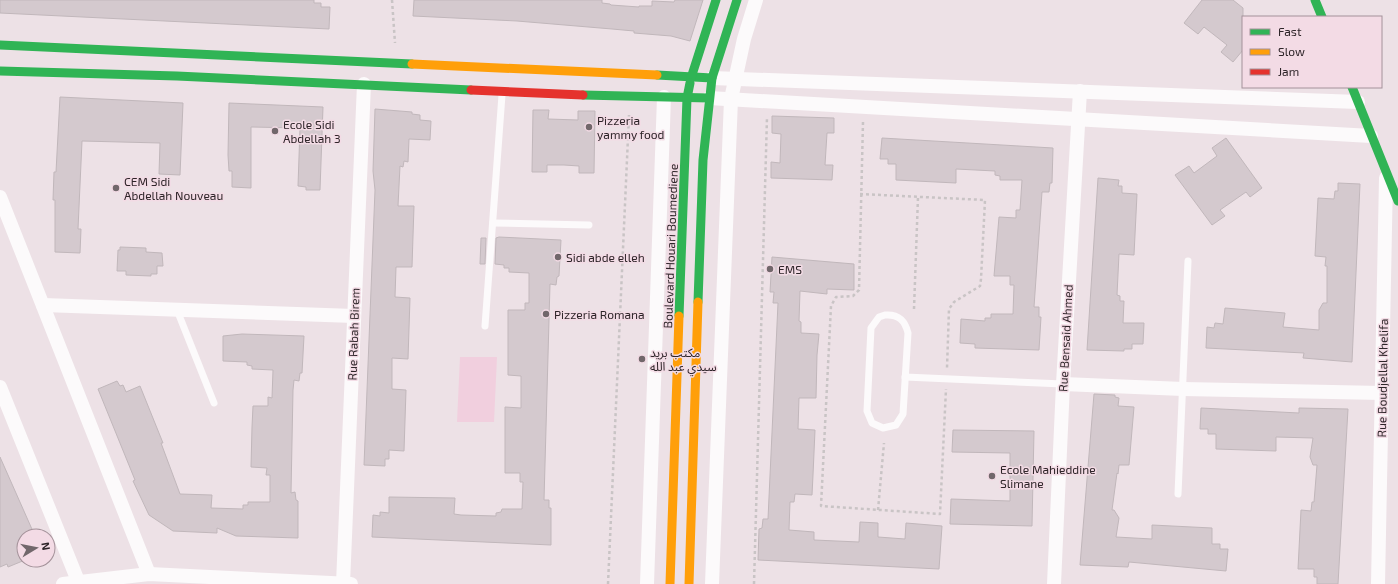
<svg xmlns="http://www.w3.org/2000/svg" width="1398" height="584" font-family="'Exo 2','Noto Sans Arabic',sans-serif">
  <style>
    .green { fill: #f1cfde }
    .building { fill: #d4c9ce; stroke: #c1b7bb }
    .lines { fill: none; stroke-linecap: round; stroke-linejoin: round }
    .path { stroke: #c9c4c5; stroke-width: 2.5; stroke-dasharray: 3 3; stroke-linecap: butt }
    .lane { stroke: #fcfafb; stroke-width: 7 }
    .street { stroke: #fcfafb; stroke-width: 14 }
    .fast { stroke: #30b455; stroke-width: 9 }
    .slow { stroke: #ff9f0a; stroke-width: 9 }
    .jam { stroke: #e5322d; stroke-width: 9 }
    .poi-dot { fill: #71676b; stroke: #f3dbe5; stroke-width: 1.5 }
    .labels { text-anchor: middle; dominant-baseline: central; stroke-width: 3; stroke-linejoin: round; paint-order: stroke }
    .poi-label { font-size: 12px; fill: #2e2529; stroke: #f3dbe5; text-anchor: start }
    .street-label { font-size: 12px; fill: #2e2529; stroke: #f3dbe5 }
  </style>
  <rect width="100%" height="100%" fill="#ede1e6"/>
  <path class="green" d="M460 357H497L494 422H457Z"/>
  <g class="building">
    <path d="M0 0H314V3H321V7H330L329 29 0 13Z"/>
    <path d="M414 0H602V3L610 4 611 5 639 7V6H652V1L674 2 675 0H703L690 41 671 36 634 33V31L612 29 517 21 413 16Z"/>
    <path d="M1202 0H1233L1243 8V50L1233 62 1221 52 1227 45 1204 27 1198 34 1184 23Z"/>
    <path d="M60 97 183 103 180 175 159 174 160 143 82 141 78 229H81L80 253 55 252V200H53L54 172H56Z"/>
    <path d="M229 103 323 107 320 190H306V187L298 186 300 128 251 127V188L232 187V171H229L228 155Z"/>
    <path d="M375 109 412 112V114L420 115V120L431 121 430 140 409 139 408 162 404 161 403 167 400 166 398 206H414L412 267H396L395 297 410 298 408 359 392 358V389L406 390 404 451 389 450V459H385V466L364 465 375 190 373 171Z"/>
    <path d="M533 110H549L548 119 578 120V111H595L594 173H579V166L564 165H547V172H532Z"/>
    <path d="M772 116 834 118V133H827L825 165H833L832 180 771 178V162L780 163 781 134 772 133Z"/>
    <path d="M882 138 1053 148 1052 183H1050L1049 192H1042L1034 307H1039V317H1041L1039 350 975 348V344L960 343 961 319 985 321V318H991V314H1013L1014 285H1010V276H994L999 217 1016 218V210H1020L1022 180H1000V176L995 175V171L956 169V183L896 180V164H888V159H880Z"/>
    <path d="M1226 138 1262 188 1250 197 1246 192 1220 210 1225 216 1212 225 1175 175 1189 166 1194 173 1217 156 1212 148Z"/>
    <path d="M1098 178 1119 180 1118 186H1122V193L1137 194 1134 255 1119 254 1117 295 1120 296V301H1124L1123 323H1144L1143 344H1132V349H1124V351L1087 350Z"/>
    <path d="M1338 183 1360 184 1352 362 1303 358 1304 353 1206 348 1207 327 1214 328 1215 323 1223 324 1225 308 1285 313 1283 327 1319 330V310L1323 303H1327V266H1325L1326 257 1315 256 1318 198 1334 199 1335 191H1338Z"/>
    <path d="M499 237 561 240 559 276 557 277 556 285 550 284 544 500H549V508H551V545L372 537 373 515 380 516V512L389 513V497L455 498 454 514 461 515 496 516V513L501 512 502 509H522L523 482H520V473H505V407L521 408V376L508 375V310H525V303H529V273L509 272V268H504V265L495 264 496 238Z"/>
    <path d="M481 238H486L485 264H480Z"/>
    <path d="M120 247 146 248V252L162 253 163 266H157V274H151V276L126 275V271H117L118 250H120Z"/>
    <path d="M772 257 854 264V290L827 289V294L800 291 799 321 801 322V333L819 334 817 355 816 398H799L798 429 815 430 813 475 812 495 795 494 794 502H790L789 530 814 532V540L859 542 860 522 878 523V537L905 539 906 523 942 526 939 569 758 560 759 529 762 528 763 519H768L778 303H773L774 292H770Z"/>
    <path d="M242 334 304 336 302 373H300L299 381 294 380 293 390 291 493 295 492 296 500 298 501V538L236 536 217 528V533L173 531 149 515 133 481 135 480 98 389 117 381 120 386 123 385 126 392 140 386 163 443H161L180 494 212 495 211 508 243 509V505H248V502H270V475H266L267 468 251 467 252 427 253 406H268V397L272 398 273 370 252 369V366L247 365V362L223 361V336Z"/>
    <path d="M1094 394 1115 395V397L1119 398 1118 406 1134 407 1129 465H1119L1118 474 1117 473 1112 510H1114L1119 518 1116 537 1152 539V525L1212 528V544H1220V549H1228L1226 571 1129 562 1128 567 1080 565Z"/>
    <path d="M1201 408 1299 413V408L1348 409 1338 584H1317V577H1314V569H1298L1301 510 1311 511 1312 502H1314L1317 465H1313L1310 457 1313 438 1276 437V451L1216 449V434H1208V429H1200Z"/>
    <path d="M953 430 1034 431 1032 526 950 524 951 499 1010 501V453L952 452Z"/>
    <path d="M0 457 35 536H24L25 560 8 567 7 564 0 567Z"/>
  </g>
  <g class="lines">
    <g class="path">
      <path d="M392 0 395 43"/>
      <path d="M863 122 859 290 853 296 836 297 831 306 821 506 940 514 946 389"/>
      <path d="M860 194 985 200 981 279 980 286 954 302 949 309 947 368"/>
      <path d="M914 309 918 197"/>
      <path d="M878 510 884 443"/>
      <path d="M608 584 629 115"/>
      <path d="M754 584 767 117"/>
    </g>
    <g class="lane">
      <path d="M493 223 589 225"/>
      <path d="M177 310 214 403"/>
      <path d="M885 315C898 314 905 320 908 333L903 414 896 425 883 428 872 423 867 411 871 328 879 317Z"/>
      <path d="M485 326 502 95"/>
      <path d="M905 377 1063 384"/>
      <path d="M1178 494 1188 261"/>
    </g>
    <g class="street">
      <path d="M712 78 1358 102"/>
      <path d="M709 98 1371 136"/>
      <path d="M0 197 149 574"/>
      <path d="M43 305 354 316"/>
      <path d="M1063 384 1183 389 1382 393"/>
      <path d="M0 387 78 581"/>
      <path d="M63 584 149 574 351 584"/>
      <path d="M343 584 364 84"/>
      <path d="M647 584 664 97"/>
      <path d="M712 584 731 99 744 39 756 0"/>
      <path d="M1054 584 1063 384 1080 91"/>
      <path d="M1378 584 1386 178"/>
    </g>
    <g class="fast">
      <path d="M1315 0 1322 17"/>
      <path d="M0 45 412 64"/>
      <path d="M0 71 177 76 471 90"/>
      <path d="M657 75 712 78 703 160 698 302"/>
      <path d="M691 78 716 0"/>
      <path d="M712 78 737 0"/>
      <path d="M1352 87 1398 201"/>
      <path d="M583 95 709 98"/>
      <path d="M679 316 687 98 690 83"/>
    </g>
    <g class="slow">
      <path d="M412 64 657 75"/>
      <path d="M670 584 679 316"/>
      <path d="M689 584 698 302"/>
    </g>
    <path class="jam" d="M471 90 583 95"/>
  </g>
  <g class="poi-dot">
    <circle cx="589" cy="127" r="4"/>
    <circle cx="275" cy="131" r="4"/>
    <circle cx="116" cy="188" r="4"/>
    <circle cx="558" cy="257" r="4"/>
    <circle cx="770" cy="269" r="4"/>
    <circle cx="546" cy="314" r="4"/>
    <circle cx="642" cy="359" r="4"/>
    <circle cx="992" cy="476" r="4"/>
  </g>
  <g class="labels">
    <g class="poi-label">
      <text x="597" y="120">Pizzeria<tspan x="597" dy="14">yammy food</tspan></text>
      <text x="283" y="124">Ecole Sidi<tspan x="283" dy="14">Abdellah 3</tspan></text>
      <text x="124" y="181">CEM Sidi<tspan x="124" dy="14">Abdellah Nouveau</tspan></text>
      <text x="566" y="257">Sidi abde elleh</text>
      <text x="778" y="269">EMS</text>
      <text x="554" y="314">Pizzeria Romana</text>
      <text x="650" y="352">مكتب بريد<tspan x="650" dy="14">سيدي عبد الله</tspan></text>
      <text x="1000" y="469">Ecole Mahieddine<tspan x="1000" dy="14">Slimane</tspan></text>
    </g>
    <g class="street-label">
      <text transform="translate(670 246) rotate(-88)">Boulevard Houari Boumediene</text>
      <text transform="translate(353 334) rotate(-88)">Rue Rabah Birem</text>
      <text transform="translate(1065 338) rotate(-87)">Rue Bensaid Ahmed</text>
      <text transform="translate(1382 378) rotate(-89)">Rue Boudjellal Khelifa</text>
    </g>
  </g>
  <rect x="1242" y="16" width="140" height="72" fill="#f3dbe5" stroke="#a4929a"/>
  <rect x="1250" y="29" width="20" height="6" fill="#30b455" stroke="#a4929a"/>
  <text x="1278" y="36" font-size="12" fill="#2e2529">Fast</text>
  <rect x="1250" y="49" width="20" height="6" fill="#ff9f0a" stroke="#a4929a"/>
  <text x="1278" y="56" font-size="12" fill="#2e2529">Slow</text>
  <rect x="1250" y="69" width="20" height="6" fill="#e5322d" stroke="#a4929a"/>
  <text x="1278" y="76" font-size="12" fill="#2e2529">Jam</text>
  <g transform="translate(36 548) rotate(80)"><circle r="19" fill="#f3dbe5" stroke="#a4929a"/>
  <path d="M0-3L7 15L0 10L-7 15Z" fill="#71676b"/>
  <text y="-6" font-size="11" font-weight="bold" text-anchor="middle" fill="#2e2529">N</text>
  </g>
</svg>
